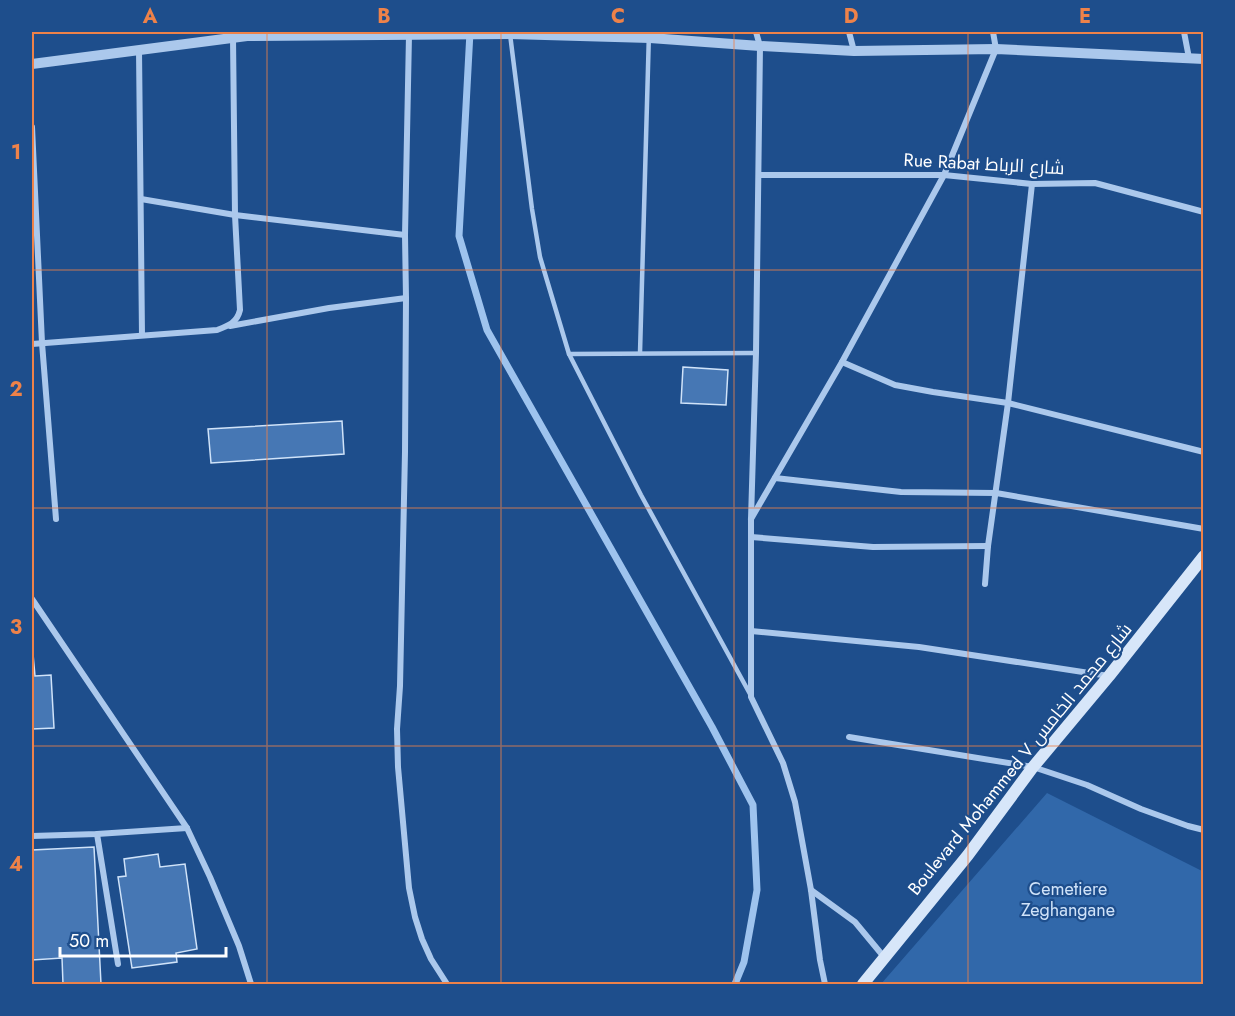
<svg xmlns="http://www.w3.org/2000/svg" width="1235" height="1016" font-family="Jost,Cairo,sans-serif">
  <style>
    .green { fill: #3168aa }
    .lines { fill: none; stroke-linecap: round; stroke-linejoin: round }
    .stream { stroke: #9ec3ee; stroke-width: 7 }
    .building { fill: #4677b4; stroke: #d0e3f9; stroke-width: 1.5 }
    .service { stroke: #abc8ec; stroke-width: 4.5 }
    .minor { stroke: #abc8ec; stroke-width: 6 }
    .tertiary { stroke: #abc8ec; stroke-width: 10 }
    .secondary { stroke: #d7e6f9; stroke-width: 12 }
    .grid { fill: none; stroke: #ee8249; stroke-width: 1.5; stroke-opacity: 0.55 }
    .labels { text-anchor: middle; dominant-baseline: central; stroke-width: 4.5; stroke-linejoin: round; paint-order: stroke }
    .street-label { font-size: 18px; fill: #fff; stroke: #1e4e8c }
    .park-label { font-size: 18px; fill: #d0e3f9; stroke: #1e4e8c }
    .neatline { fill: none; stroke: #ee8249; stroke-width: 2 }
    .grid-label { font-size: 20px; text-anchor: middle; font-weight: bold; fill: #ee8249 }
  </style>
  <rect width="100%" height="100%" fill="#1e4e8c"/>
  <path class="green" d="M1047 793 1200 870 1203 871V984H881Z"/>
  <g class="lines">
    <path class="stream" d="M470 32 459 236 487 330 712 727 753 805 757 890 744 962 735 984"/>
  </g>
  <g class="building">
    <path d="M683 367 728 370 726 405 681 403Z"/>
    <path d="M342 421 344 454 211 463 208 429Z"/>
    <path d="M32 654H33L35 676 51 675 54 728 32 729Z"/>
    <path d="M94 847 101 984H63L62 958 32 960V850Z"/>
    <path d="M158 854 160 867 185 864 197 949 176 953 177 962 132 968 118 877 126 876 124 859Z"/>
  </g>
  <g class="lines">
    <g class="service">
      <path d="M510 34 532 209 540 257 569 354 641 495 750 694"/>
      <path d="M640 353 649 32"/>
      <path d="M569 354 756 353"/>
    </g>
    <g class="minor">
      <path d="M756 32 760 46 756 353 751 519V697L783 763 795 802 811 890 820 960 825 984"/>
      <path d="M849 32 854 51"/>
      <path d="M1184 32 1189 58"/>
      <path d="M409 35 405 235 406 298 405 452 400 686 397 729 398 767 409 888 415 917 422 939 431 959 447 984"/>
      <path d="M139 50 142 335"/>
      <path d="M32 127 42 343 56 519"/>
      <path d="M759 175H944L1032 184 1095 183 1204 212"/>
      <path d="M141 199 235 215 405 235"/>
      <path d="M230 326 329 308 406 298"/>
      <path d="M32 344 217 330C228 326 237 323 240 310L235 215 233 38"/>
      <path d="M842 362 895 385 933 392 1008 403 1204 452"/>
      <path d="M775 478 901 492 996 493 1204 529"/>
      <path d="M751 519 842 362 944 175 996 49 993 32"/>
      <path d="M751 537 873 547 988 546"/>
      <path d="M985 584 988 546 1008 403 1032 184"/>
      <path d="M32 599 187 828 210 877 239 946 251 984"/>
      <path d="M751 631 919 647 1109 676"/>
      <path d="M849 737 1033 767 1087 785 1141 809 1188 826 1204 830"/>
      <path d="M97 834 118 964"/>
      <path d="M32 836 97 834 187 828"/>
      <path d="M811 890 855 922 884 957"/>
    </g>
    <path class="tertiary" d="M32 64 247 36 510 34 650 38 760 46 854 51 996 49 1204 59"/>
    <path class="secondary" d="M863 984 968 855 1033 767 1109 676 1204 556"/>
  </g>
  <path class="grid" d="M267 32V984M501 32V984M734 32V984M968 32V984M32 270H1204M32 508H1204M32 746H1204"/>
  <g class="labels">
    <g class="street-label">
      <text transform="translate(984 164) rotate(3)">Rue Rabat شارع الرباط</text>
      <text transform="translate(1020 759) rotate(-51)">Boulevard Mohammed V شارع محمد الخامس</text>
    </g>
    <g class="park-label">
      <text x="1068" y="889">Cemetiere<tspan x="1068" dy="21">Zeghangane</tspan></text>
    </g>
  </g>
  <rect width="1235" height="1016" fill="none" stroke="#1e4e8c" stroke-width="66"/>
  <path d="M60 947v9h166v-9" fill="none" stroke="#ffffff" stroke-width="3"/>
  <text x="69" y="947" font-size="18" fill="#ffffff" stroke="#1e4e8c" stroke-width="4.5" paint-order="stroke">50 m</text>
  <rect x="33" y="33" width="1169" height="950" class="neatline"/>
  <g class="grid-label">
    <text x="150" y="23">A</text>
    <text x="384" y="23">B</text>
    <text x="618" y="23">C</text>
    <text x="851" y="23">D</text>
    <text x="1085" y="23">E</text>
    <text x="16" y="159">1</text>
    <text x="16" y="396">2</text>
    <text x="16" y="634">3</text>
    <text x="16" y="871">4</text>
  </g>
</svg>
